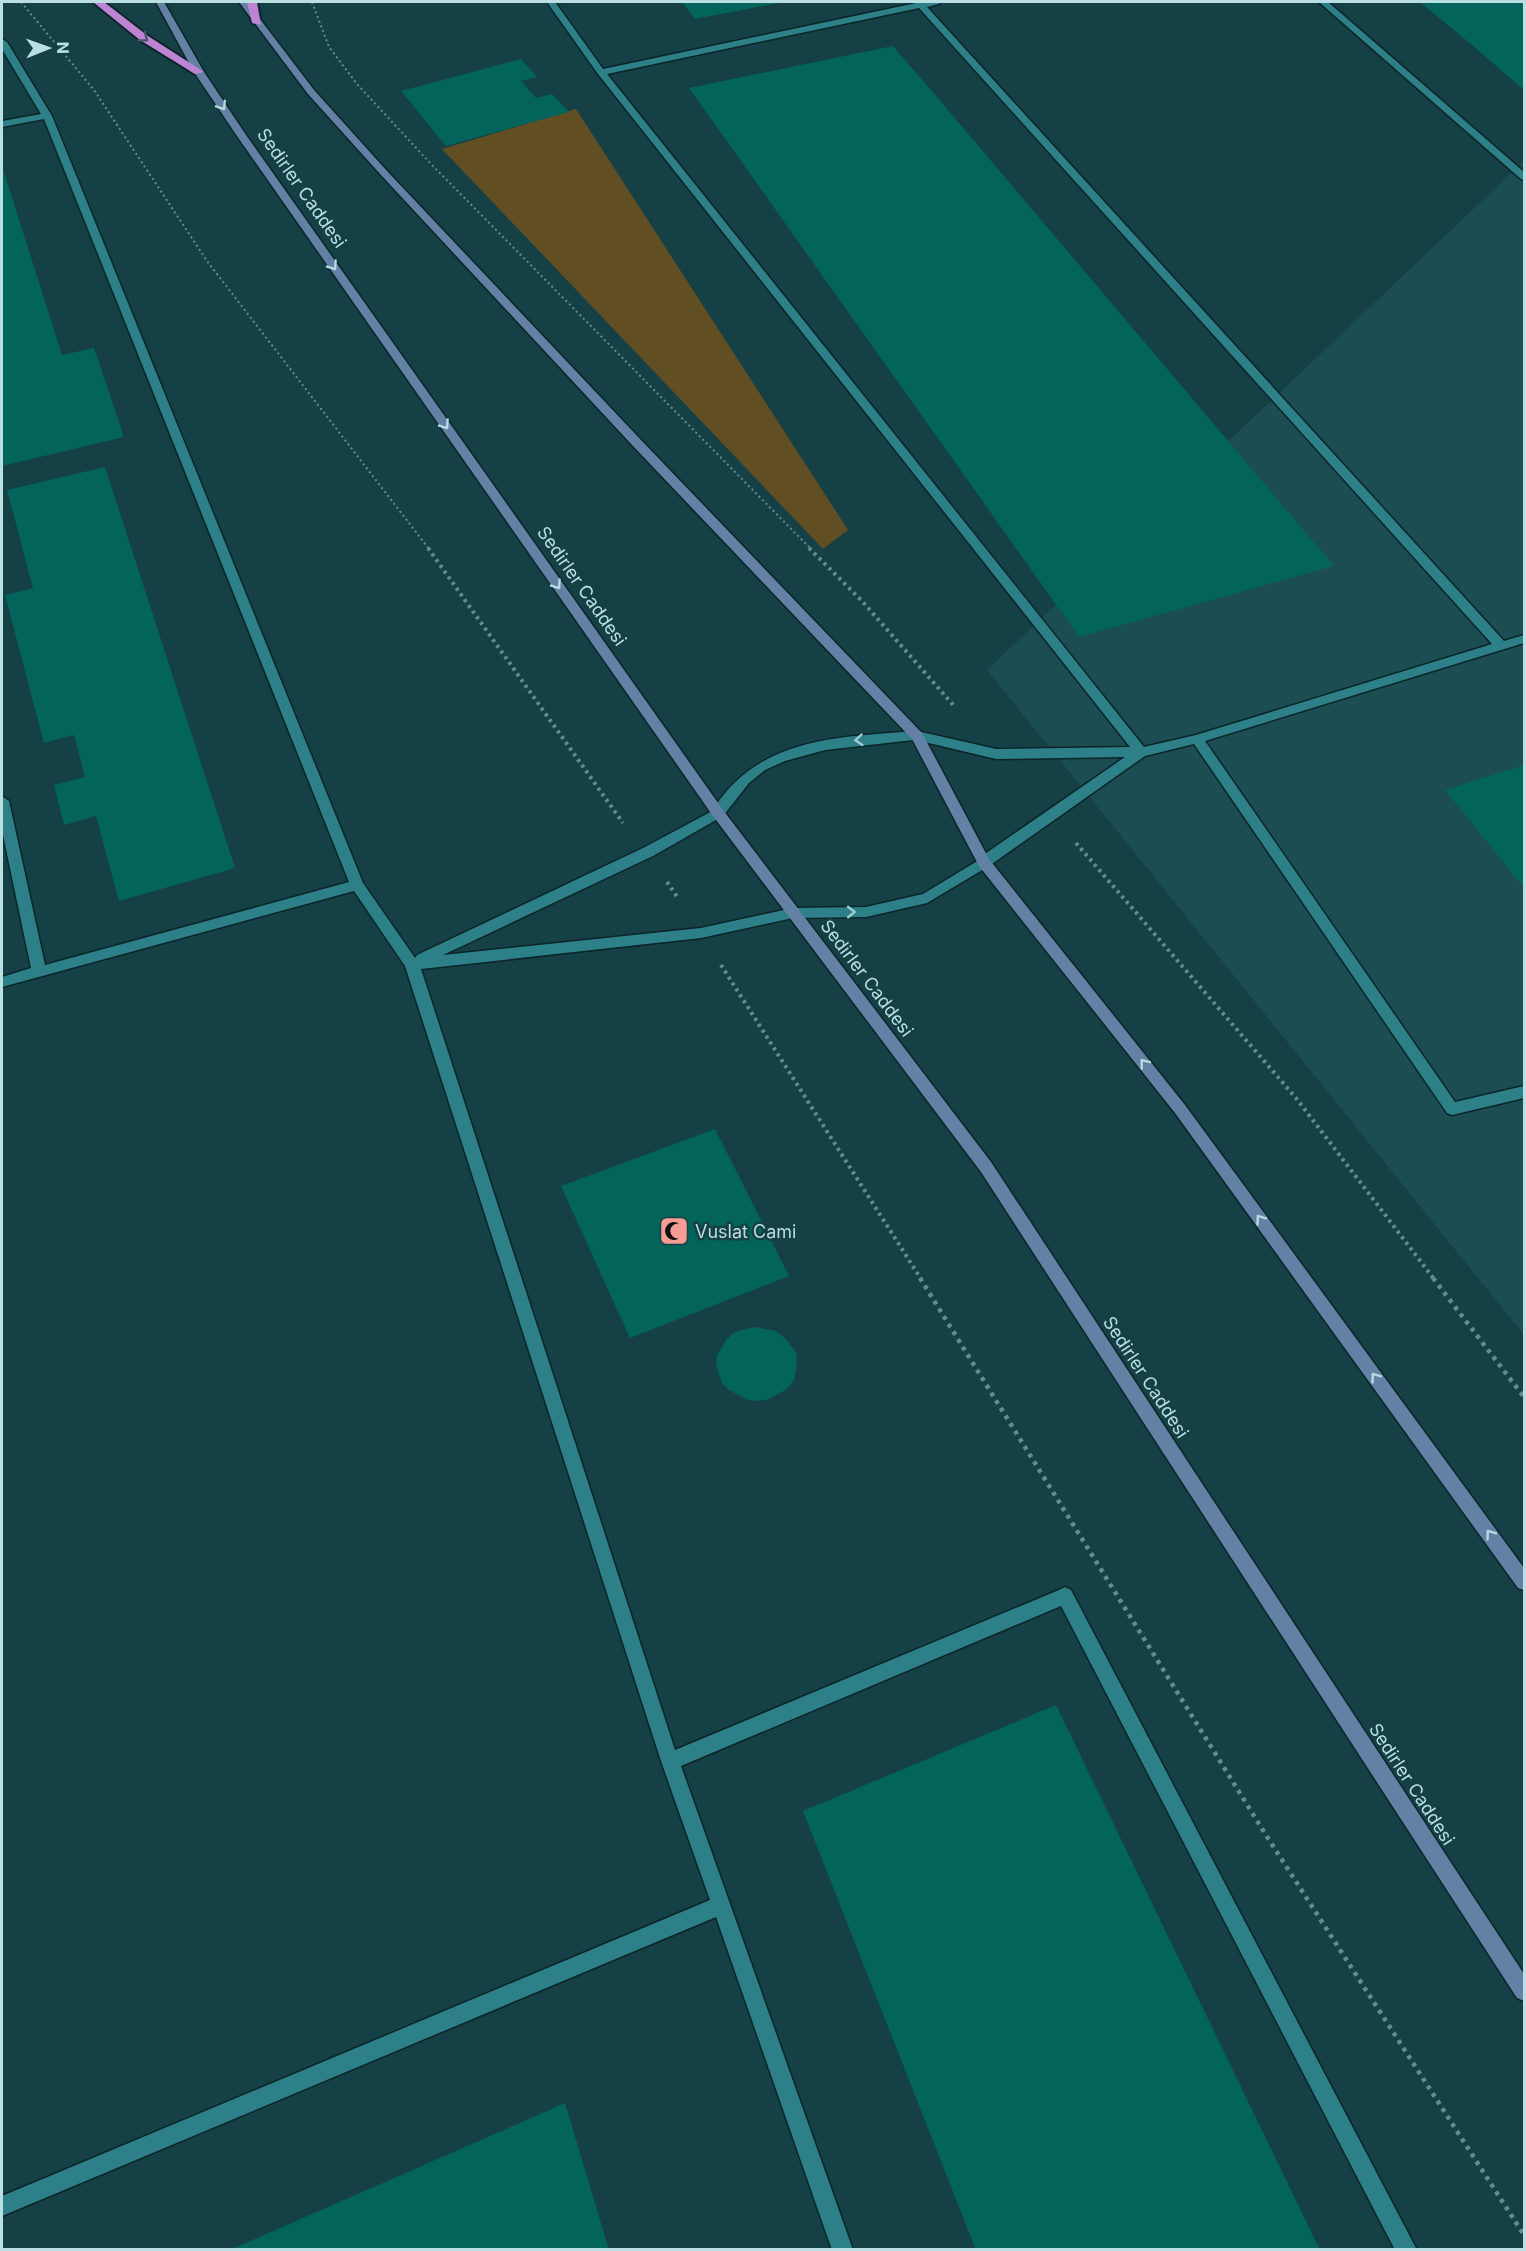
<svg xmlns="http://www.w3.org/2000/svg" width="1526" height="2251" font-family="Inter,sans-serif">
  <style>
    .built { fill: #1b4d53 }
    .green { fill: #624e23 }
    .building { fill: #03645c }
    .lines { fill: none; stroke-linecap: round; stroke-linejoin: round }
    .minor-casing { stroke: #0b2528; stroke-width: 3 }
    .tertiary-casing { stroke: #0b2528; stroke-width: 3 }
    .secondary-casing { stroke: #0b2528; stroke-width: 3 }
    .trunk-casing { stroke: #0b2528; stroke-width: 4 }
    .path-far2 { stroke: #648c90; stroke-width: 2; stroke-dasharray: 2 3; stroke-linecap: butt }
    .path-far1 { stroke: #648c90; stroke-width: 4; stroke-dasharray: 3 4; stroke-linecap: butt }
    .path { stroke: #648c90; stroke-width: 4.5; stroke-dasharray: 4 5; stroke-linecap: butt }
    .minor { fill: #2d7f88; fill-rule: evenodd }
    .tertiary { fill: #2d7f88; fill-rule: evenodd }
    .secondary { fill: #6381a4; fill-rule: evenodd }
    .trunk { fill: #bd84d3; fill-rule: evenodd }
    .oneway { stroke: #475470 }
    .oneway2 { stroke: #b6dae0 }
    .oneway3 { stroke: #9eccd1 }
    .labels { text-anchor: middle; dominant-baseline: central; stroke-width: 5; stroke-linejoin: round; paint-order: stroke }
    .street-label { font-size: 18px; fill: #badfe3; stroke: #154045 }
    .poi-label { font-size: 18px; fill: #badfe3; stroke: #154045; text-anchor: start }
  </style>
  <rect width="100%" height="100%" fill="#154045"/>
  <path class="built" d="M1524 161V1335L987 670Z"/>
  <path class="green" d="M576 109 848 530 823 549 442 149Z"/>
  <g class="building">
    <path d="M682 2H779V3L695 19Z"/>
    <path d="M1420 2H1524V90L1472 45Z"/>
    <path d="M893 46 937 97 1334 566 1079 637 689 88Z"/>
    <path d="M521 59 537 77 521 81 536 98 552 94 569 112 446 146 401 91Z"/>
    <path d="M2 166 62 355 94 348 124 437 2 466Z"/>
    <path d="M105 467 235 868 119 901 96 816 64 825 54 785 85 777 74 735 44 743 5 595 33 588 7 490Z"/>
    <path d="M1524 765V888L1445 790Z"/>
    <path d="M715 1129 789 1276 630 1338 561 1186Z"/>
    <path d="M755 1327 776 1331 784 1337 796 1352 797 1362 794 1380 787 1389 769 1399 759 1401 748 1400 729 1390 722 1383 716 1365 717 1355 727 1339 735 1332Z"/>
    <path d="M1056 1705 1320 2250H976L803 1811Z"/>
    <path d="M565 2103 609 2250H230Z"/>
  </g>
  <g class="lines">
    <g class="minor-casing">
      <g id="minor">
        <path d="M547 2H555L603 69 921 2H940L939 4 927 7 1504 641 1524 635V643L1205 741 1455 1102 1524 1086V1098L1452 1115 1447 1113 1194 744 1145 756 989 866H979L977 862 979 858 1125 757 996 759 912 739 911 736 912 733 917 731 996 749 1130 747 598 74ZM919 8 1492 644 1196 735 1144 747 607 74Z"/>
        <path d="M1319 2H1328L1524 172V180L1521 179Z"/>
        <path d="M2 39 7 42 52 116 363 883 415 958 417 955 643 848 718 808 725 813 723 816 653 856 443 955 701 928 793 908 800 913 793 918 701 938 421 969 675 1750 1059 1590 1065 1587 1071 1590 1417 2250H1395L1061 1606 681 1766 853 2250H832L716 1917 2 2216V2196L710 1900 661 1761 405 966 354 891 2 987V977L31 968 2 830V796L9 801 45 965 349 882 44 119 2 127V121L41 114 2 49Z"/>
      </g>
    </g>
    <g class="tertiary-casing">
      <g id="tertiary">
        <path d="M917 731 922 733 923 736 922 739 825 750 785 761 765 770 749 783 723 816 718 818 711 813C756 737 838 737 917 731Z"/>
        <path d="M984 857 991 862 989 866 927 903 866 917 793 918 786 913 793 908 866 907 923 894Z"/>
      </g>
    </g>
    <g class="secondary-casing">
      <g id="secondary">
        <path d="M156 2H164L204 72 246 135 723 810 991 1162 1524 1974V2001L1517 1998 981 1172 713 816 237 136 194 72Z"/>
        <path d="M239 2H247L314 90 387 171 641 440 922 733 989 859 1185 1105 1524 1568V1590L1518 1588 1175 1113 979 866 912 739 633 446 381 175 308 94Z"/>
      </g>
    </g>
    <g class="trunk-casing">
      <g id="trunk">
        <path d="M93 2H104L148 36 204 72 195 74 140 40Z"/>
        <path d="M247 2H257L261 25 252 23Z"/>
      </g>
    </g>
    <g class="path-far2">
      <path d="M21 2 94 90 207 261 429 549"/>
      <path d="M312 2 329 47 357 84 431 164 811 549"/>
    </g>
    <g class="path-far1">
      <path d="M428 548 623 823"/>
      <path d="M809 548 862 601 955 707"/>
      <path d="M1076 843 1296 1098 1434 1279"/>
      <path d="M667 882 678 898"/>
      <path d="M721 965 921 1279"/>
    </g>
    <g class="path">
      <path d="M920 1278 1264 1832 1524 2235"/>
      <path d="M1433 1278 1524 1397"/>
    </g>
    <use href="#minor" class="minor"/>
    <use href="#tertiary" class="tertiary"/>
    <use href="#secondary" class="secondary"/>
    <use href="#trunk" class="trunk"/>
  </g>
  <defs><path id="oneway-chevron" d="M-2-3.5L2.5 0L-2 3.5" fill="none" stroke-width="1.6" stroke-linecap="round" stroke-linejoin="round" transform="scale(1.5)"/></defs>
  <use class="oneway" href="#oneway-chevron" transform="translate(144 38) rotate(37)"/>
  <g class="oneway2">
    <use href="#oneway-chevron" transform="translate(222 106) rotate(57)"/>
    <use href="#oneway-chevron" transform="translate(333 266) rotate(55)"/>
    <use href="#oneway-chevron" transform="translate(445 425) rotate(55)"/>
    <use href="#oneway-chevron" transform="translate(557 585) rotate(55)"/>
    <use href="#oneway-chevron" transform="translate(1144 1063) rotate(-128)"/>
    <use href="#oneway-chevron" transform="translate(1260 1219) rotate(-126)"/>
    <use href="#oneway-chevron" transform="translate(1375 1377) rotate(-126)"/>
    <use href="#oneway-chevron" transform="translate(1490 1534) rotate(-126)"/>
  </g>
  <g class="oneway3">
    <use href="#oneway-chevron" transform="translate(859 740) rotate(175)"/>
    <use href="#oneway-chevron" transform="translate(851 912) rotate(-1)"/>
  </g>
  <defs>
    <g id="mosque-square" transform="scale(1.5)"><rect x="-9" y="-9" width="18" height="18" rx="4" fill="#f59c94" stroke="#154045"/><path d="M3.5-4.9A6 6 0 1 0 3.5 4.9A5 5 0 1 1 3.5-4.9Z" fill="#111"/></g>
  </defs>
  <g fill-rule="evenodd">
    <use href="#mosque-square" x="674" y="1231"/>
  </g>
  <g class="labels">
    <g class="street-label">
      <text transform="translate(302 188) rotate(55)">Sedirler Caddesi</text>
      <text transform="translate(582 586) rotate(55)">Sedirler Caddesi</text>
      <text transform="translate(867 978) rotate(53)">Sedirler Caddesi</text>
      <text transform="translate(1146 1377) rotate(57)">Sedirler Caddesi</text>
      <text transform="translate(1412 1784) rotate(57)">Sedirler Caddesi</text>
    </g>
    <g class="poi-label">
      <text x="695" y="1231">Vuslat Cami</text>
    </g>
  </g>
  <rect width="1526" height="2251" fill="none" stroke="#badfe3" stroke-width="6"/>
  <g transform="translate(48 48) rotate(89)" stroke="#154045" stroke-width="4.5" paint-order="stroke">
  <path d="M0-4.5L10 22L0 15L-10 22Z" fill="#badfe3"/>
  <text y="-9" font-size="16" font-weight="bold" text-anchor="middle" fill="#badfe3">N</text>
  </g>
</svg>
